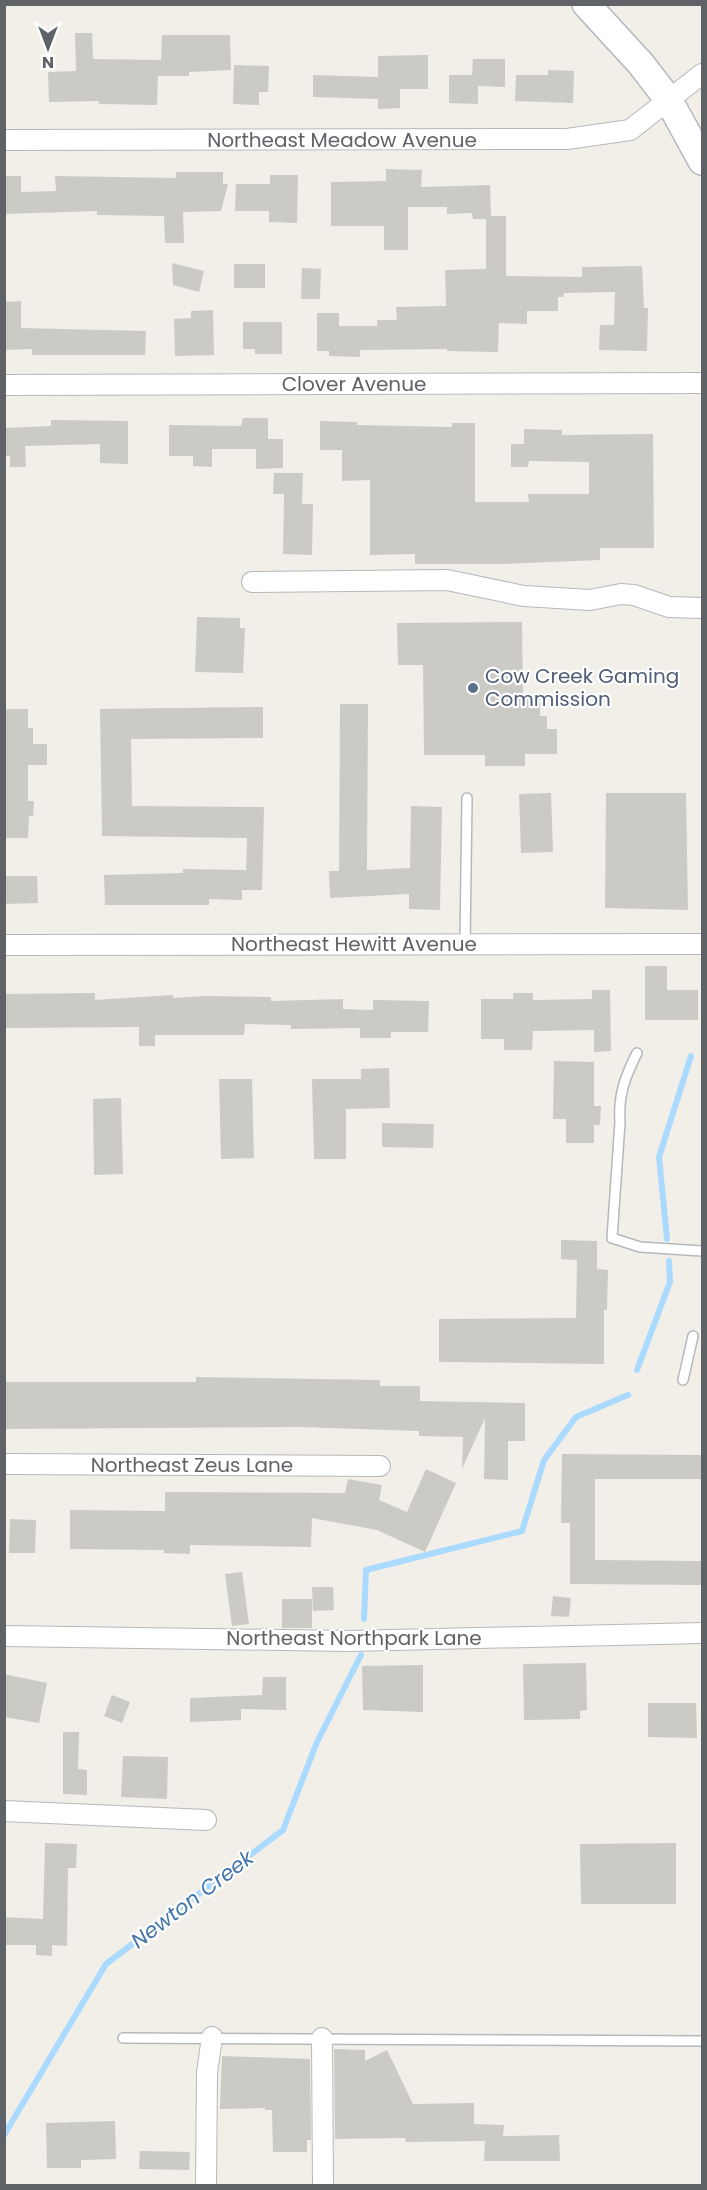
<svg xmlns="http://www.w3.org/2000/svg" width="707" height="2190" font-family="Poppins,sans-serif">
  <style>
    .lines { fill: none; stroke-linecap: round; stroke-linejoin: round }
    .stream { stroke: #aadaff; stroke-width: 6 }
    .building { fill: #cccac5 }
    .lane-casing { stroke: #b5b8bc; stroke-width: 12 }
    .street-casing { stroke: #b5b8bc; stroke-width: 22 }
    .secondary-casing { stroke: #b6babf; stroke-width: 30 }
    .lane { stroke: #fff; stroke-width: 9 }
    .street { stroke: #fff; stroke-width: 20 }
    .secondary { stroke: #fff; stroke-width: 27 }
    .service-dot { fill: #5c6f8a; stroke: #fff; stroke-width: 2 }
    .labels { text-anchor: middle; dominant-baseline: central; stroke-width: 4.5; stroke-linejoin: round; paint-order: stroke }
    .street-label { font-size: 20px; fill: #5f6368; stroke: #fff }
    .service-label { font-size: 20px; fill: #4e5e75; stroke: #fff; text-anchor: start }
    .water-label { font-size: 21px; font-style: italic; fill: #4174aa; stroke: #fff }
  </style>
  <rect width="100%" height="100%" fill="#f1efe8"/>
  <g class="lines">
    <g class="stream">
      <path d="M667 1239 659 1157 691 1056"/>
      <path d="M637 1370 670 1282 669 1261"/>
      <path d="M364 1619 366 1570 522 1531 544 1460 576 1417 628 1395"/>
      <path d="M4 2135 106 1964 283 1830 317 1742 361 1655"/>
    </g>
  </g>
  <g class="building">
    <path d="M75 33H92L93 59 161 60 162 35H230L231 70 189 72V76H158L157 105 99 104V101L49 102 48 72 76 71Z"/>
    <path d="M428 55V89H400V108L378 109V99L313 97V75L378 77V56Z"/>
    <path d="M473 59H505V87L478 86V104L449 103V75H472Z"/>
    <path d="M234 65 269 66 268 92H259V105L233 104Z"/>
    <path d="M548 70 574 71 573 103 515 101 516 75H548Z"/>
    <path d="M386 169 422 170 421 187 490 185 491 216H506V276L582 277V267L642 266 644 308H648L647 351 599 350 600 325H614L615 292 564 293 563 297H558V311H527V324L499 323 498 352 447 351V349L360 350V357L329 356V351H317V313H339V326H377V320H397L396 307 446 306 445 270 486 269V219H473L472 213 447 214V207H408V250H384V226H331V182L386 181Z"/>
    <path d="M176 172H223V184H228L221 211 183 212 184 243H165L164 216 97 215V211L4 214V176H21V192L56 191 55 176 176 178Z"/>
    <path d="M270 175H298L297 223 269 222V211H235L236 184H270Z"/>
    <path d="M172 263 204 271 199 292 173 285Z"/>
    <rect x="234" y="264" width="31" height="24"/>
    <path d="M302 268 321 269 320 299H301Z"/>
    <path d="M21 301V328L146 331 145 355H32V349L4 350V302Z"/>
    <path d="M213 310 214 355 175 356 174 319 191 318V311Z"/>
    <path d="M243 322H282V354H255V349H243Z"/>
    <path d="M243 418H268V439H283V468L256 469V449H212V467L193 466V456H169V425L241 426Z"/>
    <path d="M51 420 128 421V464L100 463V444L25 446 26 467H10V456H4V428L51 426Z"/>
    <path d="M320 421 357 422V425L452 427V423H475V502H529L528 494H589V462L529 461 528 467H511V444H524V429L562 430V435L653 434 654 548H600V560L503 564H415V554L370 555V480L342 481V450H320Z"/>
    <path d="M274 473H303L302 504H313L312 555 283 554 284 494H273Z"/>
    <path d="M197 617 240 618V628H245L243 673 195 672Z"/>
    <path d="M522 622 523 699 540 698V716H547V729H557V754H525V766H485V755H424L423 665H398L397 623Z"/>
    <path d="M340 704H368L367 870 410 868 411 806 442 807 440 910 409 909V894L330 898 329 871H339Z"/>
    <path d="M263 707V738L131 739 132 806 264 807 262 890H242V900L209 899V905H105L104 875 183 873V869L246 870 247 838 102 836 100 709Z"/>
    <path d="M4 709H28V728H33V744H47V765H28V801H34L33 816H29L28 838H4Z"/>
    <path d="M551 793 553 852 521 853 519 794Z"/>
    <path d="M606 793H686L688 910 605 908Z"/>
    <path d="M4 876H37L38 903 4 904Z"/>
    <path d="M645 966H667V990H698V1020H645Z"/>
    <path d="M592 990H610L611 1051 594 1052V1030L533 1031 532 1050H504V1039H481V999H513V993H533V1000L592 999Z"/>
    <path d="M95 993V1000L173 995V998L205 996 271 997V1001L343 999V1009L373 1010V1000L429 1001 428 1032H391V1038H360V1028L291 1029V1025L245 1024 244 1035H155V1046H139V1027L4 1028V994Z"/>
    <path d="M554 1061 594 1062V1106H601L600 1125H594V1143H566V1119H553Z"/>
    <path d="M389 1068 390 1108 346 1109V1159H314L312 1079H361V1069Z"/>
    <path d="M219 1079H252L254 1158 221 1159Z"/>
    <path d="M121 1098 123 1174 94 1175 93 1099Z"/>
    <path d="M382 1123 434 1124 433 1148 382 1147Z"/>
    <path d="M561 1240 597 1241V1269L608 1270 607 1310H604V1364L439 1362V1319L576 1318 577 1260 561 1259Z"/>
    <path d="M196 1377 380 1380V1386H420V1401L525 1403V1441H508V1480L484 1479 485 1418 462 1469 463 1437 419 1436V1431L300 1427 4 1429V1382H196Z"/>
    <path d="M562 1454 702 1455V1479H595V1560L702 1561V1585L570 1584V1523H561Z"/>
    <path d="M426 1469 456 1483 425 1552 377 1530 312 1518 311 1547 190 1545V1554L164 1553V1550L70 1549V1510L165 1511V1492L345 1493 348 1479 382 1485 379 1500 407 1512Z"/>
    <path d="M10 1519 36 1520 35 1553H9Z"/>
    <path d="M242 1572 249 1624 232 1626 225 1574Z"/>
    <path d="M312 1587H333L334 1610 313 1611Z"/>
    <path d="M553 1596 571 1598 569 1617 551 1616Z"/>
    <rect x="282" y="1599" width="30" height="29"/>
    <path d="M586 1663 587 1710 580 1711V1719L524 1720 523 1664Z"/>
    <path d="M423 1665V1712L363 1710 362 1666Z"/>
    <path d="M4 1674 47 1683 39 1723 4 1717Z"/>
    <path d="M263 1677H286V1710L241 1709V1720L190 1722V1698L262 1695Z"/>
    <path d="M112 1695 130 1702 122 1723 104 1716Z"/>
    <path d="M648 1703H696L697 1738 648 1737Z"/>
    <path d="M63 1732H79L78 1769 87 1770V1795L63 1794Z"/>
    <path d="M123 1756 168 1757 167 1799 121 1797Z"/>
    <path d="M45 1843 77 1844 76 1868H68L67 1946 52 1945V1956L36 1955V1945H4V1917L43 1919Z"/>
    <path d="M676 1843V1904H581L580 1844Z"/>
    <path d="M334 2049 365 2050V2061L387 2050 413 2104 474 2103V2124L504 2125 503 2136 559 2135 560 2161H484L485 2141 406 2142 405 2138 335 2139Z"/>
    <path d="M222 2056 310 2059 311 2140H307V2152H273L272 2110H265V2108L220 2109Z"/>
    <path d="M115 2121 116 2159 81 2160V2168H47L46 2123Z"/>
    <path d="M140 2151 190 2152 189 2170 139 2169Z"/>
  </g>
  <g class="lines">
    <g class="lane-casing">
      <g id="lane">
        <path d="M465 944 467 798"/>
        <path d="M637 1053C625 1077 618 1095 620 1122L612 1238 640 1247 702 1251"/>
        <path d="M683 1380 693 1336"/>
        <path d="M123 2038 702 2041"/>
      </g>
    </g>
    <g class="street-casing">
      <g id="street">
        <path d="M4 140 567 139 630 130 702 74"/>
        <path d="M4 385 702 383"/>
        <path d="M252 582 447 580 524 596 590 600 621 594 634 595 669 607 702 608"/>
        <path d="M4 945 702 944"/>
        <path d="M4 1464 380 1466"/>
        <path d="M4 1636 349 1641 702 1633"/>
        <path d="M4 1811 206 1820"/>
        <path d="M322 2038 323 2186"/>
        <path d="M206 2186 207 2073 212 2037"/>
      </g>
    </g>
    <g class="secondary-casing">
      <path id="secondary" d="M586 4 641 64 668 99 702 161"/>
    </g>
    <use href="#lane" class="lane"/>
    <use href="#street" class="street"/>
    <use href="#secondary" class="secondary"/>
  </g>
  <circle class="service-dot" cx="473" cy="688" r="6"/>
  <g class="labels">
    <g class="street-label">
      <text x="342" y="140">Northeast Meadow Avenue</text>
      <text x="354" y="384">Clover Avenue</text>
      <text x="354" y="944">Northeast Hewitt Avenue</text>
      <text x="192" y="1465">Northeast Zeus Lane</text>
      <text x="354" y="1638">Northeast Northpark Lane</text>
    </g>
    <g class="service-label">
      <text x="485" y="676">Cow Creek Gaming<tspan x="485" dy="23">Commission</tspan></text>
    </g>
    <g class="water-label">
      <text transform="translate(192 1899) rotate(-37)">Newton Creek</text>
    </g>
  </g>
  <rect width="707" height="2190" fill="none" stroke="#5f6368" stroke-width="12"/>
  <g transform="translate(48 48) rotate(180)" stroke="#ffffff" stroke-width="4.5" paint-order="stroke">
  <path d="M0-4.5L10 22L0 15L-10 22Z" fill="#5f6368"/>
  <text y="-9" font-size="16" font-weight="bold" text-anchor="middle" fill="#5f6368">N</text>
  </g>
</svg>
